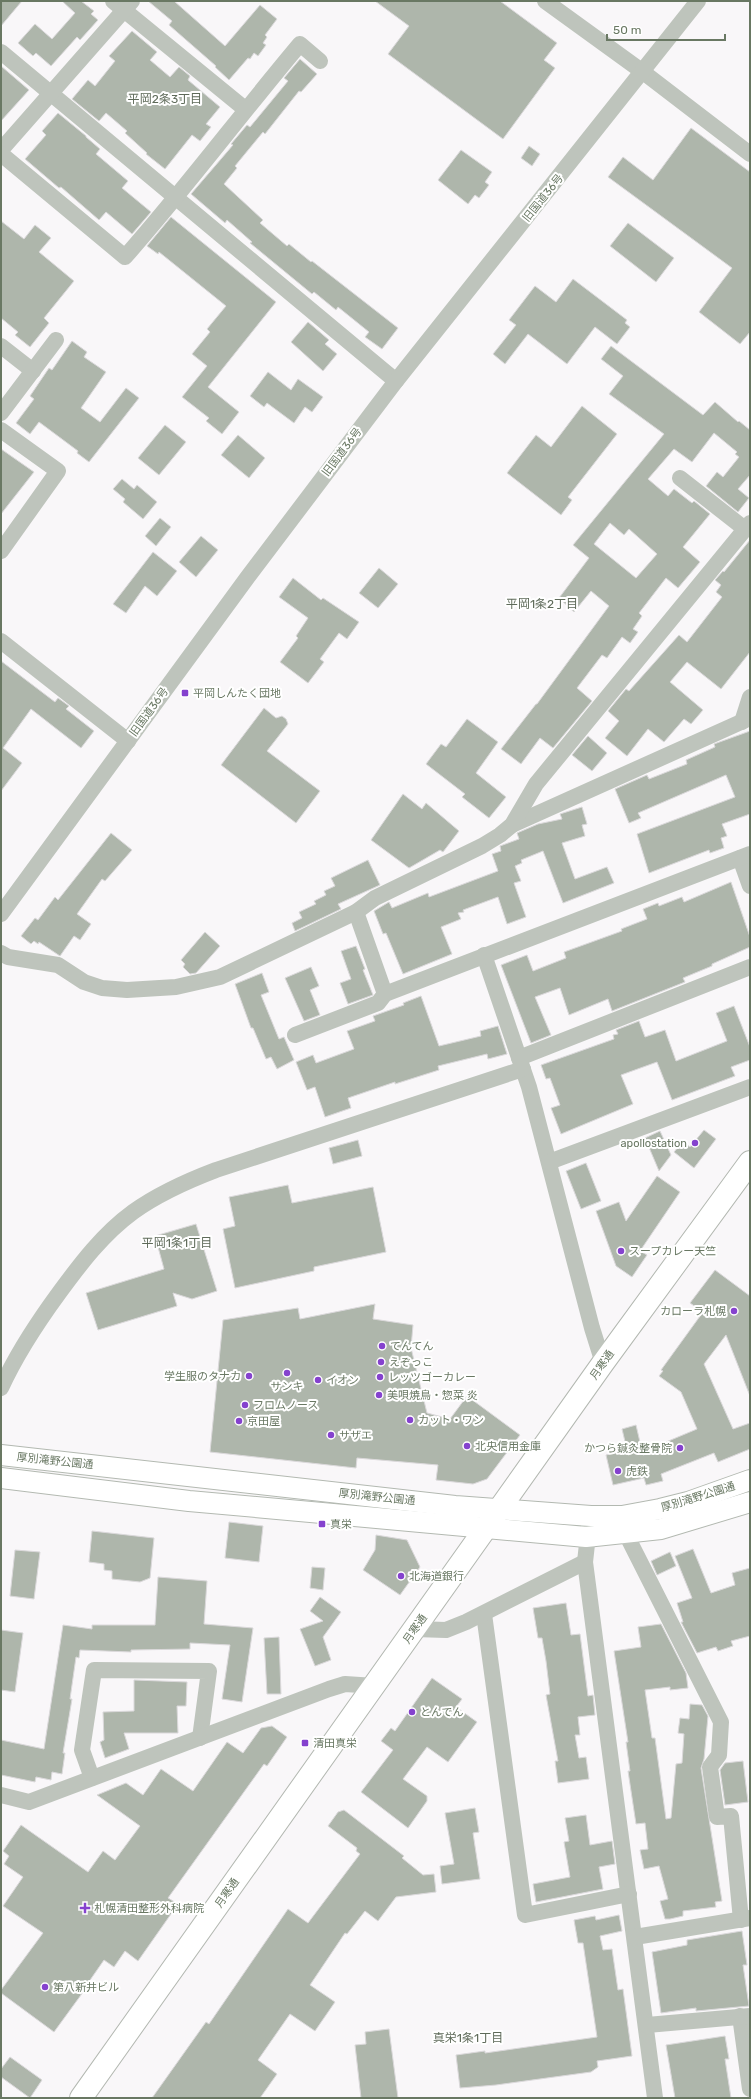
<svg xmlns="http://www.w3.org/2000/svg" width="751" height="2099" font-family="Rubik,'Noto Sans JP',sans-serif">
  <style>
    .building { fill: #aeb6ab; stroke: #dbd9db; fill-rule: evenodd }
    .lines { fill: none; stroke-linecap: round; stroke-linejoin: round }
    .major-casing { stroke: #b3b9b1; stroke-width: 22 }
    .highway-casing { stroke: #b3b8b1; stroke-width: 24 }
    .minor { stroke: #bec4bc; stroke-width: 16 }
    .major { stroke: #fff; stroke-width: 20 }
    .highway { stroke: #fff; stroke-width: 22 }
    .poi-dot { fill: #8542ce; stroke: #fff; stroke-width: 1.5 }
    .labels { text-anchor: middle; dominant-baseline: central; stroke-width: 4; stroke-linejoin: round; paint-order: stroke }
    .street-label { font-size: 11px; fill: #697863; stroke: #fff }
    .poi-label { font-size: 11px; fill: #697863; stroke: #fff; text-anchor: start }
    .neighbourhood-label { font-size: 12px; fill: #5e6a59; stroke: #fff }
  </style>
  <rect width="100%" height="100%" fill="#f9f7f9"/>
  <g class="building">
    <path d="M1 1H22L1 26Z"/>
    <path d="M62 1H81L94 11 91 14 98 20 80 40 77 37 51 66 36 53 33 56 18 43 35 24 52 39 75 13Z"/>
    <path d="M148 1H174L225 46 260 5 277 19 265 35 267 37 263 43 266 45 258 56 254 53 250 59 248 58 229 80 215 67 216 66 169 25 172 21Z"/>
    <path d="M375 1H500L557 43 544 60 555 68 503 139 388 54 409 26Z"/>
    <path d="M132 31 157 52 150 60 170 77 179 67 190 76 188 80 220 107 206 124 211 127 200 141 192 135 165 169 146 154 147 153 125 133 127 131 106 113 99 121 72 99 88 80 95 86 115 61 109 56Z"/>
    <path d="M300 59 317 74 301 92 299 91 265 134 263 132 235 166 237 168 224 184 263 220 260 223 287 246 289 244 311 262 312 261 398 328 382 349 365 337 369 332 338 307 336 310 314 292 312 294 250 243 252 242 227 220 225 223 191 194 233 145 231 144 247 125 250 127 288 81 284 78Z"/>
    <path d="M1 66 29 90 1 121Z"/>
    <path d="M58 113 86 136V137L100 149 96 154 128 181 122 188 151 212 132 234 106 212 99 220 61 187 59 188 25 159 46 135 42 131Z"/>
    <path d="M691 128 750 172V332L740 344 699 312 732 268 608 177 623 157 653 180Z"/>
    <path d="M529 146 540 154 532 166 521 158Z"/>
    <path d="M461 150 492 172 485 182 489 185 479 198 475 195 468 204 438 180Z"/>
    <path d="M171 217 276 302 208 387 239 412 222 434 206 421 209 418 182 397 207 366 192 354 210 332 207 329 226 306 159 252 158 254 147 246Z"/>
    <path d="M1 221 24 239 35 225 51 238 39 252 74 281 44 318 49 323 30 347 15 335 18 332 1 318Z"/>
    <path d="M628 223 674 258 656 282 610 246Z"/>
    <path d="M573 279 627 320 625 323 630 327 617 344 595 327 567 364 528 334 505 364 493 354 516 325 509 320 535 286 556 302Z"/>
    <path d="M308 322 329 340 325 344 337 354 323 371 291 342Z"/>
    <path d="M72 341 87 352 84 357 106 372 81 408 100 422 126 388 139 398 89 462 77 453 78 451 39 422 30 434 16 423 34 399 30 396 49 368 52 370Z"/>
    <path d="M611 346 703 415 715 402 738 422 739 421 750 430V475L738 489 749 498 738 512 706 486 717 472 723 477 739 457 735 454 737 452 714 433 692 462 674 449 648 479 668 496 674 489 692 503 694 501 710 514 683 547 700 562 678 588 666 578 639 613 642 616 633 629 638 632 630 643 622 637 607 658 602 655 577 688 592 701 553 748 540 738 521 764 501 749 536 704H537L609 606 591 591 574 612 559 598 589 558 573 545 664 434 609 394 623 376 601 359ZM610 523 624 535 629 529 657 554 636 578 594 544Z"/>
    <path d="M268 372 291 390 298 379 323 397 312 412 305 407 294 423 267 403 264 407 250 396Z"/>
    <path d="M582 406 617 434 568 497 572 500 561 515 507 473 536 435 551 447Z"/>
    <path d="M165 425 186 442 159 475 138 458Z"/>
    <path d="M238 435 265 458 249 478 221 455Z"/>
    <path d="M1 449 34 472 1 514Z"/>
    <path d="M122 479 134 489 137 485 157 502 143 519 123 502 125 499 113 489Z"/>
    <path d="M160 518 171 527 156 546 145 536Z"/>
    <path d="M201 536 218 550 196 577 179 562Z"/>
    <path d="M750 540V652L721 689 687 662 670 682 703 710 691 724 684 719 664 742 648 729 627 756 605 738 619 721 608 711 626 689 629 691 679 635 687 642 722 597 716 592 721 585 715 580 723 571 724 572Z"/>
    <path d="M153 552 177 571 157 596 145 586 126 613 113 604Z"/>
    <path d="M379 568 398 584 378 608 359 593Z"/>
    <path d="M293 578 321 600 323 598 359 622 347 639 339 633 320 659 324 662 308 683 280 662 298 638 296 636 308 618 279 597Z"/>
    <path d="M1 661 55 702 58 698 69 706 66 709 94 731 81 748 31 709 3 748 22 763 1 791Z"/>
    <path d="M264 708 276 718 282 716 286 719 288 724 267 751 320 791 296 823 221 765Z"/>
    <path d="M467 719 498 742 476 773 506 797 489 818 462 797 465 794 426 764 441 744 446 747Z"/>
    <path d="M750 731V814L722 824 727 836 721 838 724 848 710 853 709 850 649 873 637 834 735 797 726 775 638 813 641 818 629 823 615 789 647 775 649 779 687 764 686 760 715 747 714 744Z"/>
    <path d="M588 736 607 753 592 771 572 755Z"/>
    <path d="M403 794 422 809 426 803 459 831 443 852 440 850 409 868 371 840Z"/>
    <path d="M582 807 587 824 582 825 585 836 562 843 575 879 607 867 614 883 563 903 543 851 521 860 522 863 515 866 521 881 514 883 526 917 507 924 498 897 463 910 464 912 458 913 461 919 441 927 452 954 403 974 386 933 383 934 374 911 389 902 392 908 428 893 429 897 498 871 492 854 501 851 500 846 519 839 517 833 538 824 562 819 560 814Z"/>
    <path d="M111 833 132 850 105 881 102 879 77 914 91 924 80 940 74 936 60 956 39 942 38 944 34 941 31 944 21 936 35 918 38 920 55 897 58 900Z"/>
    <path d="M368 860 380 885 338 904 341 909 295 931 292 923 302 918 299 912 316 904 314 901 326 895 324 891 335 886 331 878Z"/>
    <path d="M731 882 750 937V947L712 964V966L683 978 685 982 612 1011 608 999 569 1015 560 988 535 997 551 1035 531 1043 501 965 527 955 533 971 566 958 564 952 622 931 621 929 647 919 643 909 658 903 659 906 682 897 684 902Z"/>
    <path d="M205 932 220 946 196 973 190 974 183 967 185 964 181 960Z"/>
    <path d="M356 946 365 969 363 970 373 995 348 1004 340 983 351 979 341 951Z"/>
    <path d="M311 967 319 986 310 990 320 1015 304 1021 285 978Z"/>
    <path d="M262 973 269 992 261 995 279 1039 284 1037 294 1060 277 1069 271 1057 266 1059 253 1028H251L235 984Z"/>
    <path d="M421 996 439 1046 481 1036 480 1031 498 1026 507 1054 488 1059 487 1054 438 1066 439 1070 395 1084V1082L348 1098 351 1108 325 1117 315 1087 307 1090 296 1062 313 1055 316 1063 354 1049 347 1031 375 1021 373 1016 404 1005 403 1003Z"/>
    <path d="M734 1006 750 1047V1060L731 1067 735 1076 672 1100 657 1062 621 1075 633 1104 561 1134 551 1108 560 1105 550 1078 546 1079 541 1065 614 1039 613 1035 618 1034 616 1030 639 1021 645 1037 665 1030 676 1061 727 1041 716 1013Z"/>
    <path d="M704 1130 716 1139 694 1168 674 1152 683 1141 690 1147Z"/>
    <path d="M660 1131 671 1155 659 1171 645 1138Z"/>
    <path d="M358 1140 362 1156 333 1164 329 1148Z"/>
    <path d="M586 1163 601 1201 581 1209 566 1171Z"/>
    <path d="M657 1176 680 1192 640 1251 647 1255 632 1277 616 1266 596 1211 619 1202 626 1221Z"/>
    <path d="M288 1185 292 1203 373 1187 386 1252 314 1267V1271L235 1288 223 1229 235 1226 229 1197Z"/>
    <path d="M196 1224 217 1291 192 1299 173 1293 177 1306 98 1330 86 1293 164 1269 155 1236Z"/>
    <path d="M715 1270 750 1296V1396L726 1335 704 1364 733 1429 750 1423V1449L718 1462 714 1453 661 1474 663 1481 646 1485 644 1478 613 1485 606 1455 627 1450 622 1429 636 1425 643 1455 668 1448 666 1442 697 1429 681 1392 659 1376 663 1371 661 1370 703 1312 690 1303Z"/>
    <path d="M375 1304 373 1319 413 1325 411 1348 427 1413 450 1419 467 1396 520 1435 487 1479 473 1484 436 1480 438 1465 357 1458 356 1468 210 1452 223 1320 298 1308 300 1319Z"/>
    <path d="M229 1522 263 1526 259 1562 225 1558Z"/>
    <path d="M92 1531 154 1538 150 1578 140 1582 112 1579V1571L104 1570V1564L89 1562Z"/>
    <path d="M376 1535 407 1540 420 1567 400 1595 363 1570 375 1550Z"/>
    <path d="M693 1549 711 1593 735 1585 732 1573 750 1568V1636L731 1641 733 1646 718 1651 716 1647 697 1653 681 1622H683L677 1603 692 1598 675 1556Z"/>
    <path d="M15 1550 40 1552 34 1599 10 1596Z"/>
    <path d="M670 1552 676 1566 657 1575 651 1561Z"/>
    <path d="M312 1567 325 1568 323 1590 310 1588Z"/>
    <path d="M158 1577 207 1581 204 1624 253 1628 242 1702 222 1699 230 1645 190 1643V1649L131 1650V1652L80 1650 79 1658 76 1657 70 1699H72L63 1753H65L62 1774 52 1772 51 1780 36 1777 35 1782 1 1775V1740L44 1749 63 1625 92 1629V1625H155Z"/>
    <path d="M320 1597 341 1612 323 1637 331 1660 315 1666 300 1629 323 1621 310 1611Z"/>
    <path d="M566 1603 571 1635 580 1634 588 1696 593 1695 595 1715 578 1717 580 1735H575L579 1758 586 1757 589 1779 558 1783 555 1761H558L546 1695 550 1694 546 1661 542 1638H538L533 1608Z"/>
    <path d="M661 1624 686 1673 688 1688 670 1690V1687L645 1690 652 1738H655L666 1819 671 1818 676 1764 682 1763 684 1734 678 1733 680 1718 689 1719 690 1704 702 1705 708 1716 704 1759 701 1768 722 1901 715 1902 716 1907 683 1911V1916L670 1919H665L660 1901 668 1899 659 1866 644 1869 640 1850 648 1849 645 1823 636 1824 628 1771H630L626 1742H628L614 1651 641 1647 638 1627Z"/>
    <path d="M1 1630 23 1633 15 1692 1 1690Z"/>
    <path d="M279 1637 281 1694H267L264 1638Z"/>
    <path d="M432 1678 462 1699 456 1707 477 1722 448 1762 427 1747 403 1779 427 1796V1801L408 1828 361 1792 393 1750 381 1741 391 1728 395 1731Z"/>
    <path d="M134 1680 187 1682 186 1706H177L178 1733H124L129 1749 105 1758 100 1742 104 1740 103 1712 134 1711Z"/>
    <path d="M272 1726 287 1737 267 1766 264 1764 168 1898 178 1904 138 1961 125 1951 114 1967 104 1960 88 1983 89 1984 54 2032 1 1993V1990L43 1933 3 1906 23 1877 4 1864 9 1856 3 1851 21 1825 88 1872 103 1851 115 1860 140 1826 97 1795 126 1783 143 1795 161 1769 193 1791 227 1742 243 1753 261 1728Z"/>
    <path d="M743 1761 748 1802 725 1805 720 1770 725 1763Z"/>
    <path d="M475 1808 479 1832 473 1833 480 1879 442 1884 440 1866 454 1864 445 1813Z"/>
    <path d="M344 1810 404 1856 402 1858 423 1875 434 1874 436 1892 396 1897 378 1921 365 1911 347 1934 345 1933 310 1985 335 2002 315 2031 290 2014 258 2060 277 2074 260 2098H152L206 2022 209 2024 288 1909 308 1923 360 1854 356 1851 357 1848 328 1826 338 1812Z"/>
    <path d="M586 1815 590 1845 612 1841 615 1864 599 1867 603 1889 536 1902 533 1884 570 1877 564 1842 569 1841 565 1818Z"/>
    <path d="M619 1915 622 1931 600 1936 603 1950 612 1949 618 1990 623 1989 632 2056 597 2061 598 2067 591 2072 496 2085 460 2088 456 2055 485 2051V2053L597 2037 583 1943H578L574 1920 595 1916 596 1920Z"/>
    <path d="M742 1931 747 1965H743L749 2006 696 2011V2008L661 2013 652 1952 687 1945V1940Z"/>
    <path d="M389 2029 398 2098H361L355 2045 366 2044 365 2032Z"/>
    <path d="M725 2036 729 2059H725L731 2098H675L666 2045Z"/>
    <path d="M10 2057 42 2080 30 2098 1 2077V2069Z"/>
  </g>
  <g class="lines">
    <g class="major-casing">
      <g id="major">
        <path d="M1 1455 455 1506 591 1516H622L660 1509 688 1502 750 1480"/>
        <path d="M1 1478 189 1501 586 1537 661 1529 750 1502"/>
      </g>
    </g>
    <g class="highway-casing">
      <path id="highway" d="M81 2098 603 1363 750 1162"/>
    </g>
    <g class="minor">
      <path d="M113 1 245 109"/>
      <path d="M545 1 643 72 750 154"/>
      <path d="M1 52 396 381"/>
      <path d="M1 150 132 1"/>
      <path d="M1 154 125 257C186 188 241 114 300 44L320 61"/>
      <path d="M1 346 33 371"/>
      <path d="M1 413 56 340"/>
      <path d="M1 430 58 471 1 551"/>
      <path d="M680 478 745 529"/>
      <path d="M1 641 128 741"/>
      <path d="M742 722 750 697"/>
      <path d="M512 825 750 718"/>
      <path d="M740 858 750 886"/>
      <path d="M356 912 385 994"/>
      <path d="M1 914 247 578 396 381 698 1"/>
      <path d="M1 953 8 957 58 965 84 982 102 988 127 990 176 987 220 977 356 912 375 898 482 846 500 835 512 825 536 784 750 523"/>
      <path d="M484 955 529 1087 592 1328 603 1363"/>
      <path d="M295 1035 378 1003 385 994 750 854"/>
      <path d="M519 1058 750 967"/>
      <path d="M549 1162 750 1087"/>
      <path d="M1 1388C17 1353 37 1323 59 1293 81 1263 103 1234 133 1212 158 1194 187 1181 216 1170L523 1069"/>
      <path d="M589 1526 585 1562 655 2098"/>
      <path d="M626 1534 721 1722 719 1755 710 1767 717 1817 731 1816 741 1920"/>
      <path d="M484 1614 525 1915 629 1894"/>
      <path d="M415 1629 446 1630 466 1622 585 1562"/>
      <path d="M92 1778 82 1750 94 1670 209 1671 200 1738"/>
      <path d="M1 1795 29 1802 329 1689 345 1684 375 1686"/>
      <path d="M635 1937 750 1918"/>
      <path d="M740 2016 750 2089"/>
      <path d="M647 2025 750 2016"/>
    </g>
    <use href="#major" class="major"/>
    <use href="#highway" class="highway"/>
  </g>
  <g class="poi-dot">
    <rect x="181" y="689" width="8" height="8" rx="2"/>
    <circle cx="695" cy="1143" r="4"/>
    <circle cx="621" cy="1251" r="4"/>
    <circle cx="734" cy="1311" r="4"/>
    <circle cx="382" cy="1346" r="4"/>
    <circle cx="381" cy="1362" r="4"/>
    <circle cx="287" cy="1373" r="4"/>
    <circle cx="249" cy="1376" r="4"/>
    <circle cx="380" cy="1377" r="4"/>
    <circle cx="318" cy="1380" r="4"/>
    <circle cx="379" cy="1395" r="4"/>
    <circle cx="245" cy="1405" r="4"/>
    <circle cx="410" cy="1420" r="4"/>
    <circle cx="239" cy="1421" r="4"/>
    <circle cx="331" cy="1435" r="4"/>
    <circle cx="467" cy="1446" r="4"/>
    <circle cx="680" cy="1448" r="4"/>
    <circle cx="618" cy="1471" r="4"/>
    <rect x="318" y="1520" width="8" height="8" rx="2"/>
    <circle cx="401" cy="1576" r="4"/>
    <circle cx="412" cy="1712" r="4"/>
    <rect x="301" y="1739" width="8" height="8" rx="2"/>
    <path d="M83 1902h4v4h4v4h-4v4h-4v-4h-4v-4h4z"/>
    <circle cx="45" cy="1987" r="4"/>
  </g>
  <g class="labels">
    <g class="street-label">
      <text transform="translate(543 198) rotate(-51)">旧国道36号</text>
      <text transform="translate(342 452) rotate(-53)">旧国道36号</text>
      <text transform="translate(149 712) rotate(-54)">旧国道36号</text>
      <text transform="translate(602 1365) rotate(-55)">月寒通</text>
      <text transform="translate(55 1461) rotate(6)">厚別滝野公園通</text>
      <text transform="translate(377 1497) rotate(6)">厚別滝野公園通</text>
      <text transform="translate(698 1497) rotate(-17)">厚別滝野公園通</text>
      <text transform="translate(415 1629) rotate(-55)">月寒通</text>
      <text transform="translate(227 1893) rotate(-55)">月寒通</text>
    </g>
    <g class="poi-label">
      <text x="193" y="693">平岡しんたく団地</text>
      <text x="687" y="1143" text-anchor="end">apollostation</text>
      <text x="629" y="1251">スープカレー天竺</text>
      <text x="726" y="1311" text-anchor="end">カローラ札幌</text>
      <text x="390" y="1346">てんてん</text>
      <text x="389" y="1362">えぞっこ</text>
      <text x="241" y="1376" text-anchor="end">学生服のタナカ</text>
      <text x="388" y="1377">レッツゴーカレー</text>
      <text x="326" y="1380">イオン</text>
      <text x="287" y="1386" text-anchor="middle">サンキ</text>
      <text x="387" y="1395">美唄焼鳥・惣菜 炎</text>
      <text x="253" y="1405">フロムノース</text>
      <text x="418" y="1420">カット・ワン</text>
      <text x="247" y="1421">京田屋</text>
      <text x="339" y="1435">サザエ</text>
      <text x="475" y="1446">北央信用金庫</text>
      <text x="672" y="1448" text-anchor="end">かつら鍼灸整骨院</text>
      <text x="626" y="1471">虎鉄</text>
      <text x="330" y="1524">真栄</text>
      <text x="409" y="1576">北海道銀行</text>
      <text x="420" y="1712">とんでん</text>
      <text x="313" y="1743">清田真栄</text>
      <text x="94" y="1908">札幌清田整形外科病院</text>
      <text x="53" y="1987">第八新井ビル</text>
    </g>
    <g class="neighbourhood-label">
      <text x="165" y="99">平岡2条3丁目</text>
      <text x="542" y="604">平岡1条2丁目</text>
      <text x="177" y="1243">平岡1条1丁目</text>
      <text x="468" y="2038">真栄1条1丁目</text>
    </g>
  </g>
  <rect width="751" height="2099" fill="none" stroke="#697863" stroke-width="4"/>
  <path d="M607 34v6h118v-6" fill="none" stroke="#697863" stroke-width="2"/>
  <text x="613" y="34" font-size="12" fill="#697863" stroke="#ffffff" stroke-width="3" paint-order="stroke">50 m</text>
</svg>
